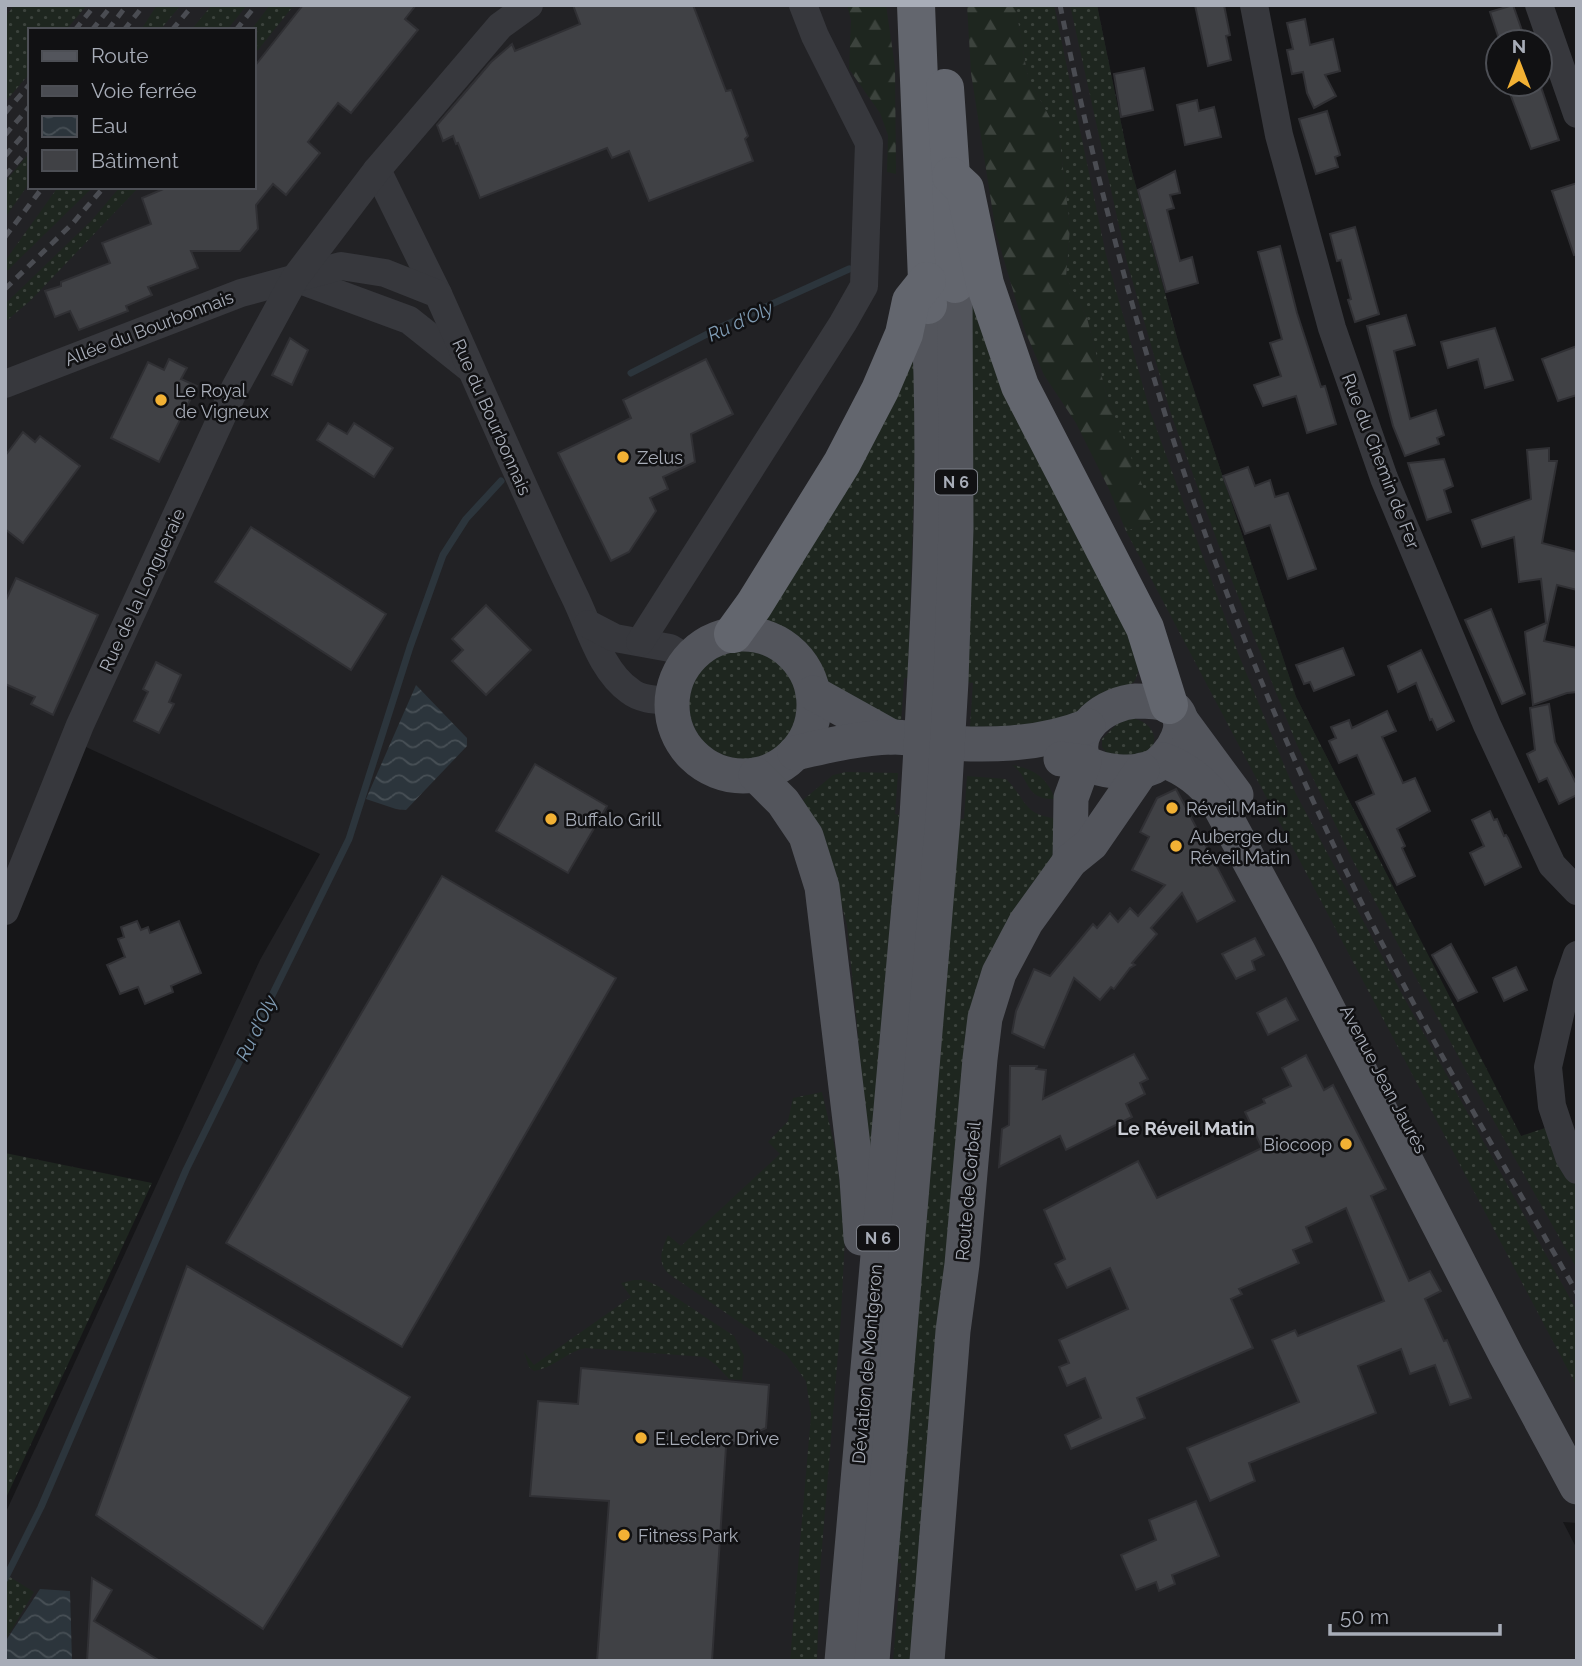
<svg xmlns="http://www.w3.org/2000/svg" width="1582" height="1666" font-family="Raleway,sans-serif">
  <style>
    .built { fill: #222225; fill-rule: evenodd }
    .grass { fill: url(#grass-dots) }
    .forest { fill: url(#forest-firs) }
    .water { fill: url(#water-waves) }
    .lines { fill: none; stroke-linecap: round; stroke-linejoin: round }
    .stream { stroke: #2c353c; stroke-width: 7 }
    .building { fill: #404145; stroke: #303034; stroke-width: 2 }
    .minor { stroke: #37383d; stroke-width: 28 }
    .major { stroke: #53555c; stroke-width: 35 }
    .highway { stroke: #63666e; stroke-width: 38 }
    .rail { stroke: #4a4c52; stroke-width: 5; stroke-dasharray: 9 7; stroke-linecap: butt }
    .poi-dot { fill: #f2b134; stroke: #111113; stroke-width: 2.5 }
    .labels { text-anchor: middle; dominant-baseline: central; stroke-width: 5; stroke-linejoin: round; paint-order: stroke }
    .shield { fill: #111113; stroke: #7b7e86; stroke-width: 2 }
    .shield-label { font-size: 16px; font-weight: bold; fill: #a8adb8 }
    .street-label { font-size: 18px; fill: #a8adb8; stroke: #111113 }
    .poi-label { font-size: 18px; fill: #a8adb8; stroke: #111113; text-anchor: start }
    .water-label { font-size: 19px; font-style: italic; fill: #7f9bb3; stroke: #111113 }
    .neighbourhood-label { font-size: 19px; font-weight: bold; fill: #c9ccd4; stroke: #111113 }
  </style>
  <defs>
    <pattern id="grass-dots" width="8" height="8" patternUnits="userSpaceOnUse" patternTransform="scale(1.75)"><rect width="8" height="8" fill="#1e261f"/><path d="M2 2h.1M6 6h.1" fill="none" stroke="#3c433d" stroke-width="1.8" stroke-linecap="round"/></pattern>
    <pattern id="forest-firs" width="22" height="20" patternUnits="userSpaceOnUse" patternTransform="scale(1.75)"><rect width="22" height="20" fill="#1e261f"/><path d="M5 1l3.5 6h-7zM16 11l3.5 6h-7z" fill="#3c433d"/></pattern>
    <pattern id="water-waves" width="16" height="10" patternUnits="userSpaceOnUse" patternTransform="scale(1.75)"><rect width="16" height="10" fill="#2c353c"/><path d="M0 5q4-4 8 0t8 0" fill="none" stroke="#485056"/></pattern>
  </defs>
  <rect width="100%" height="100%" fill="#161618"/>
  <path class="built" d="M5 5H1097L1128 157 1179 345 1296 697 1515 1126 1577 1228V1523L1563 1522 1577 1549V1661H5V1514L260 960 320 854 64 737 5 921ZM30 30H254V187H30Z"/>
  <g class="grass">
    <path d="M14 5H87L66 30H30V73L5 102V18Z"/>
    <path d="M157 5H181L160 30H141Z"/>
    <path d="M212 5H247L227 30H191Z"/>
    <path d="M270 5H294L254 55V30H251Z"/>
    <path d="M1015 5H1054L1106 255 1150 411 1238 653 1296 794 1403 996 1577 1311V1387L1126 531 1155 520 1107 397 1087 318 1066 277 1070 228 1059 134 1028 78Z"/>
    <path d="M1070 5H1097L1128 157 1179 345 1296 697 1521 1136 1545 1128 1577 1188V1269L1477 1091 1352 859 1297 745 1275 690 1227 568 1171 414 1127 262Z"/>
    <path d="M30 152V182L5 218V182Z"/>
    <path d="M58 187H93L5 273V261Z"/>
    <path d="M120 187H139L31 300 5 322V304L92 220Z"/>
    <path d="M971 300 1127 616C1132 636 1146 663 1134 682L1066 725 970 727 973 683 968 682Z"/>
    <path d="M914 359 915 455 908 678H904L901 724 830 686 812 650 793 635 770 623 758 624Z"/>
    <circle cx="744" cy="704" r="55"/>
    <path d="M1130 718C1155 720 1164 748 1141 754 1131 757 1117 754 1107 753L1102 747V739L1117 724Z"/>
    <path d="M1012 765C1034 768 1048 779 1055 799 1024 800 1031 778 1012 765Z"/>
    <path d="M846 772 898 773 895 814 899 815 870 1183 867 1184 858 1035 847 925 827 849 803 800 833 775Z"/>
    <path d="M967 776 1006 779C1028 801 1022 815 1060 819L1052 859 1003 939 916 1661H893L901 1564 897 1562 959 819H964Z"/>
    <path d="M822 1092 837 1157 845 1236 841 1317 820 1572 817 1661H790L811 1415 806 1381 786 1354 669 1274C656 1262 662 1250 668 1235L681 1246 780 1154 768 1142 788 1121 793 1098Z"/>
    <path d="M5 1153 152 1183 5 1500Z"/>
    <path d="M634 1280H645L660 1287 734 1336 744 1356 742 1380 729 1379 716 1365 705 1357 585 1348C567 1352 553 1368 534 1371L529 1367 524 1352 534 1365 631 1297 621 1283Z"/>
    <path d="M5 1574 34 1592 5 1641Z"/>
  </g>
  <g class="forest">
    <path d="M847 5H886L895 67 896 174 887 172 888 135 880 113 849 69 851 20Z"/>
    <path d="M967 5H1015L1028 78 1059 134 1070 228 1066 277 1087 318 1107 397 1156 520 1126 531 1108 487 1076 423 1044 375 1025 331 996 233 971 73Z"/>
  </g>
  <g class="water">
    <path d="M416 685 467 738V746L406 810 396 809 366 799Z"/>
    <path d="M40 1589 70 1591 72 1661H5V1642Z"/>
  </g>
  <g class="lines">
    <g class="stream">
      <path d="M631 373 719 328 849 269"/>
      <path d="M5 1579 41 1507 186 1170 349 839 410 647 443 555 466 519 501 481"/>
    </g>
  </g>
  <g class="building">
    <path d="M303 5H416L405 19 418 30 351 113 338 103 308 142 320 153 286 195 273 184 256 205 258 229 240 251H191L198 268 148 287 152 295 126 306 128 311 79 330 70 311 55 317 45 291 61 286V282L110 263 102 243 151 224 142 198 168 187H254V67Z"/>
    <path d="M573 5H693L726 91 731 90 748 136 745 139 753 161 649 201 629 151 612 158 607 148 480 198 458 143 456 144 453 136 443 141 437 125 491 62 512 44 515 51 580 24Z"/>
    <path d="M1195 5H1224L1230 35 1226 36 1231 60 1208 66Z"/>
    <path d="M1513 5 1526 42H1500L1490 12Z"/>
    <path d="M1305 19 1310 45 1333 39 1340 71 1325 75 1336 96 1314 108 1307 93 1303 72 1292 74 1287 50 1293 49 1287 23Z"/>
    <path d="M1144 68 1153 110 1121 117 1114 74Z"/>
    <path d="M1519 84H1540L1559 140 1531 149 1508 88Z"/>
    <path d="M1197 100 1199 111 1214 107 1221 137 1185 145 1177 105Z"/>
    <path d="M1327 111 1340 155 1335 157 1338 167 1316 174 1299 119Z"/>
    <path d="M1175 171 1180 193 1170 195 1174 208 1167 210 1180 261 1192 257 1198 283 1166 292 1138 190Z"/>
    <path d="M1577 183V254L1574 255 1552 191Z"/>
    <path d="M1355 227 1379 314 1355 322 1348 300 1351 299 1341 260 1337 261 1330 234Z"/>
    <path d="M1280 246 1297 313 1321 387 1325 386 1336 424 1307 433 1296 396 1263 406 1254 385 1281 376 1270 343 1282 339 1258 252Z"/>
    <path d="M1406 315 1415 345 1394 351 1410 419 1436 410 1444 435 1437 438 1439 444 1405 456 1393 426 1367 326Z"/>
    <path d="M1495 328 1513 380 1485 388 1478 359 1448 368 1441 342Z"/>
    <path d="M290 338 308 350 292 385 272 375Z"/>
    <path d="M1577 346V395L1558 401 1542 359Z"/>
    <path d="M169 359 187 368 181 379 197 386 159 462 111 438 148 362 164 370Z"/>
    <path d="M706 359 733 414 691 434 695 462 663 477 668 489 650 498 656 511 629 552 611 561 558 453 631 418 623 400Z"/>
    <path d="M328 423 347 434 354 423 393 448 374 477 317 440Z"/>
    <path d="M23 432 35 442 40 436 80 466 23 543 5 529V456Z"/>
    <path d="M1549 448V461H1557L1542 543 1577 552V590L1557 585 1544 641 1577 648V692L1567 693 1533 705 1525 632 1546 623 1541 579 1519 582 1514 537 1482 547 1472 520 1531 499 1527 450Z"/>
    <path d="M1444 459 1453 486 1444 490 1451 512 1427 520 1408 463Z"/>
    <path d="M1248 467 1255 486 1270 480 1275 497 1288 493 1316 569 1288 579 1270 525 1245 534 1223 476Z"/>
    <path d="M251 527 386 614 351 670 215 582Z"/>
    <path d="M16 578 98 615 53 715 31 704 35 697 5 684V602Z"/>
    <path d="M486 605 531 650 486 695 452 661 463 650 452 639Z"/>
    <path d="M1491 609 1525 694 1502 704 1465 620Z"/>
    <path d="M1343 648 1354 675 1314 691 1310 682 1304 684 1296 665Z"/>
    <path d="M1421 650 1454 721 1437 730 1432 719 1430 720 1416 683 1398 692 1388 666Z"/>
    <path d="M156 662 181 675 169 702 174 704 159 733 134 721 148 692 143 689Z"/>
    <path d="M1549 704 1555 742 1577 785V795L1559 804 1547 778 1539 782 1527 754 1535 750 1530 708Z"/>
    <path d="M1387 711 1396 731 1382 737 1403 783 1415 778 1430 811 1397 829 1405 846 1402 848 1415 876 1397 885 1356 802 1374 794 1357 755 1339 763 1329 741 1336 738 1331 727 1349 720 1352 728Z"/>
    <path d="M535 764 607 806 568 873 496 831Z"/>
    <path d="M1176 789 1235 901 1197 922 1182 893 1151 928 1157 934 1132 963 1135 965 1130 968 1114 989 1111 987 1100 1000 1074 978 1044 1048 1012 1033 1016 1011 1034 969 1050 976 1093 924 1097 928 1110 913 1118 922 1130 908 1138 916 1165 885 1132 870 1149 837 1140 832 1157 798Z"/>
    <path d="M1490 811 1494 820 1497 819 1504 836 1506 835 1508 838 1521 867 1485 885 1470 853 1484 846 1472 820Z"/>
    <path d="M442 876 616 978 402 1347 226 1243Z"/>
    <path d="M137 921 141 930 148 927 150 933 179 921 201 973 171 986 173 992 145 1004 138 987 120 994 107 965 125 957 118 939 124 937 121 927Z"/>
    <path d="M1255 938 1264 955 1252 961 1255 970 1236 979 1222 954Z"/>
    <path d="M1451 944 1477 992 1458 1001 1432 955Z"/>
    <path d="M1516 967 1527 990 1504 1001 1493 978Z"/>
    <path d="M1286 998 1298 1020 1268 1035 1257 1013Z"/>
    <path d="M1134 1054 1148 1079 1140 1083 1145 1094 1126 1104 1132 1117 1066 1150 1060 1136 999 1167 1002 1129 1009 1125 1010 1066H1037L1036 1069 1046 1070 1043 1099Z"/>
    <path d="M1306 1055 1324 1090 1333 1085 1386 1189 1371 1196 1409 1281 1430 1271 1441 1291 1425 1299 1444 1341 1447 1340 1471 1398 1450 1405 1435 1365 1410 1374 1401 1349 1358 1366 1376 1413 1249 1463 1255 1481 1210 1501 1187 1448 1299 1402 1272 1340 1295 1330 1298 1336 1384 1301 1346 1208 1306 1227 1312 1242 1293 1250 1299 1263 1239 1289 1242 1294 1231 1299 1253 1348 1137 1398 1145 1418 1071 1449 1065 1435 1101 1418 1085 1378 1067 1386 1059 1367 1069 1363 1059 1340 1128 1309 1110 1268 1067 1288 1055 1264 1065 1259 1044 1210 1138 1161 1157 1198 1262 1148 1245 1112 1265 1103 1263 1099 1291 1086 1282 1068Z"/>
    <path d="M187 1266 410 1397 263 1629 96 1515Z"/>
    <path d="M581 1368 769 1385 766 1428 726 1447 712 1661H597L609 1501 530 1496 538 1401 578 1404Z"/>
    <path d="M1196 1501 1219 1556 1172 1575 1175 1584 1159 1591 1156 1582 1136 1590 1121 1555 1156 1540 1149 1520Z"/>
    <path d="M92 1578 112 1590 94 1621 160 1661H87Z"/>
  </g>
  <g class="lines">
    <g class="minor">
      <path d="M1254 5 1279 135 1332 328 1384 478 1487 725 1552 865 1577 891"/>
      <path d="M1539 5 1577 114"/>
      <path d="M377 170 438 294"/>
      <path d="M295 278 409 320 468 367"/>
      <path d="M5 384 241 293 341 266 385 273 438 294C483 394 526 496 574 595 590 627 600 670 630 691 641 700 658 700 671 701"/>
      <path d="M588 624 615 638 670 648 688 659"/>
      <path d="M640 642 843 323 864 286 869 143 815 36 803 5"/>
      <path d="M5 911 80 725 235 388 295 278 377 170 500 26 529 5"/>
      <path d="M1577 955 1567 984 1548 1067 1552 1106 1569 1157 1577 1170"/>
    </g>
    <g class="major">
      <circle cx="743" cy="705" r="71"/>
      <path d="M813 693 892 737"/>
      <path d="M1136 701C1147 701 1159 701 1169 705 1196 719 1171 758 1153 767 1133 776 1102 772 1084 762 1069 728 1107 703 1136 701Z"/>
      <path d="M1180 719 1236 795"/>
      <path d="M795 753C826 746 859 738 891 737 905 736 919 741 933 742 985 746 1039 746 1088 726"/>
      <path d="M1061 759 1084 762 1071 798 1070 861"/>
      <path d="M1163 760C1186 769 1202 781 1217 801L1299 953 1506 1355 1577 1487"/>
      <path d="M756 775 783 802 806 836 822 887 857 1179 861 1238"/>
      <path d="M842 1661 917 816C927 648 938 472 928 305"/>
      <path d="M872 1661 943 818 951 681 956 529 955 284"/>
      <path d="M927 1661 953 1331 962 1264 980 1059 985 1018 999 973 1026 922 1070 861 1091 844 1142 770"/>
    </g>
    <g class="highway">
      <path d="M916 5 928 305"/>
      <path d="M945 88 951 176 955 284"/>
      <path d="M951 176 965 189 985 284 1020 386 1145 628 1169 705"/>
      <path d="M733 634 754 605 842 463 880 390 904 334 911 301 927 281"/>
    </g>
    <g class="rail">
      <path d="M1060 5C1122 308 1212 596 1348 875 1417 1018 1498 1155 1577 1293"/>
      <path d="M75 30 95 5"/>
      <path d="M92 30 112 5"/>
      <path d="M108 30 127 5"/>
      <path d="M124 30 144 5"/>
      <path d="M172 30 193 5"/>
      <path d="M236 30 256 5"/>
      <path d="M5 113 30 84"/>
      <path d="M5 135 30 106"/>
      <path d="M5 156 30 127"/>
      <path d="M5 176 30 147"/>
      <path d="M5 237 43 187"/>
      <path d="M5 289 73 223 104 187"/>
    </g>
  </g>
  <g class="poi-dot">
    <circle cx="161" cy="400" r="7"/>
    <circle cx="623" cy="457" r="7"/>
    <circle cx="1172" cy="808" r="7"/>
    <circle cx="551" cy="819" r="7"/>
    <circle cx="1176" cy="846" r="7"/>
    <circle cx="1346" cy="1144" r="7"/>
    <circle cx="641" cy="1438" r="7"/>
    <circle cx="624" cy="1535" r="7"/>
  </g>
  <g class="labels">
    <g class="shield">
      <rect x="935" y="469.5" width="42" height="25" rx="5"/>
      <rect x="857" y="1225.5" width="42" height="25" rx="5"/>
    </g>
    <g class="shield-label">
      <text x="956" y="482">N 6</text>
      <text x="878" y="1238">N 6</text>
    </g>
    <g class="street-label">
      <text transform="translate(149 328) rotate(-21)">Allée du Bourbonnais</text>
      <text transform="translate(492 417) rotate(66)">Rue du Bourbonnais</text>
      <text transform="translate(1381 461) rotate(69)">Rue du Chemin de Fer</text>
      <text transform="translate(142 590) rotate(-65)">Rue de la Longueraie</text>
      <text transform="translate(1384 1079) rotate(62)">Avenue Jean Jaurès</text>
      <text transform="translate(968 1191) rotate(-85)">Route de Corbeil</text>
      <text transform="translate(867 1364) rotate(-85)">Déviation de Montgeron</text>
    </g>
    <g class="poi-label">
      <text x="175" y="390">Le Royal<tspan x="175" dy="21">de Vigneux</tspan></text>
      <text x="637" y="457">Zelus</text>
      <text x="1186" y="808">Réveil Matin</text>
      <text x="565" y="819">Buffalo Grill</text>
      <text x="1190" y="836">Auberge du<tspan x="1190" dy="21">Réveil Matin</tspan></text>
      <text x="1332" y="1144" text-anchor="end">Biocoop</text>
      <text x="655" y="1438">E.Leclerc Drive</text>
      <text x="638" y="1535">Fitness Park</text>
    </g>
    <g class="water-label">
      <text transform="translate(740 321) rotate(-25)">Ru d'Oly</text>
      <text transform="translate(256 1028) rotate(-64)">Ru d'Oly</text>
    </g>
    <g class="neighbourhood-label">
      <text x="1186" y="1128">Le Réveil Matin</text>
    </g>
  </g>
  <rect width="1582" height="1666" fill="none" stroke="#a8adb8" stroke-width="14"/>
  <rect x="28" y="28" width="228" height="161" fill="#111113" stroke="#4d4f55" stroke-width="2"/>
  <rect x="42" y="51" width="35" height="10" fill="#53555c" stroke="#4d4f55" stroke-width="2"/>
  <text x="91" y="63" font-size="21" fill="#a8adb8">Route</text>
  <rect x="42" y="86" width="35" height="10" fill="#4a4c52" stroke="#4d4f55" stroke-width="2"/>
  <text x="91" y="98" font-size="21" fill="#a8adb8">Voie ferrée</text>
  <rect x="42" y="116" width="35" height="21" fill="url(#water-waves)" stroke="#4d4f55" stroke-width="2"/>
  <text x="91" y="133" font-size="21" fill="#a8adb8">Eau</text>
  <rect x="42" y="150" width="35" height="21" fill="#404145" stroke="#4d4f55" stroke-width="2"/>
  <text x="91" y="168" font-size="21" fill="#a8adb8">Bâtiment</text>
  <g transform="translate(1519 63)"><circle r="33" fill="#111113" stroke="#4d4f55" stroke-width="2"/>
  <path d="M0-5L12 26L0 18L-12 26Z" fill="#f2b134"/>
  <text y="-10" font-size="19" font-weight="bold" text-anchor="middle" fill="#a8adb8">N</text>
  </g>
  <path d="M1330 1624v10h170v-10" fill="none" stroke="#a8adb8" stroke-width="3.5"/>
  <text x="1340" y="1624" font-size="21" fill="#a8adb8" stroke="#111113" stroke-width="5" paint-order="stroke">50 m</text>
</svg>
